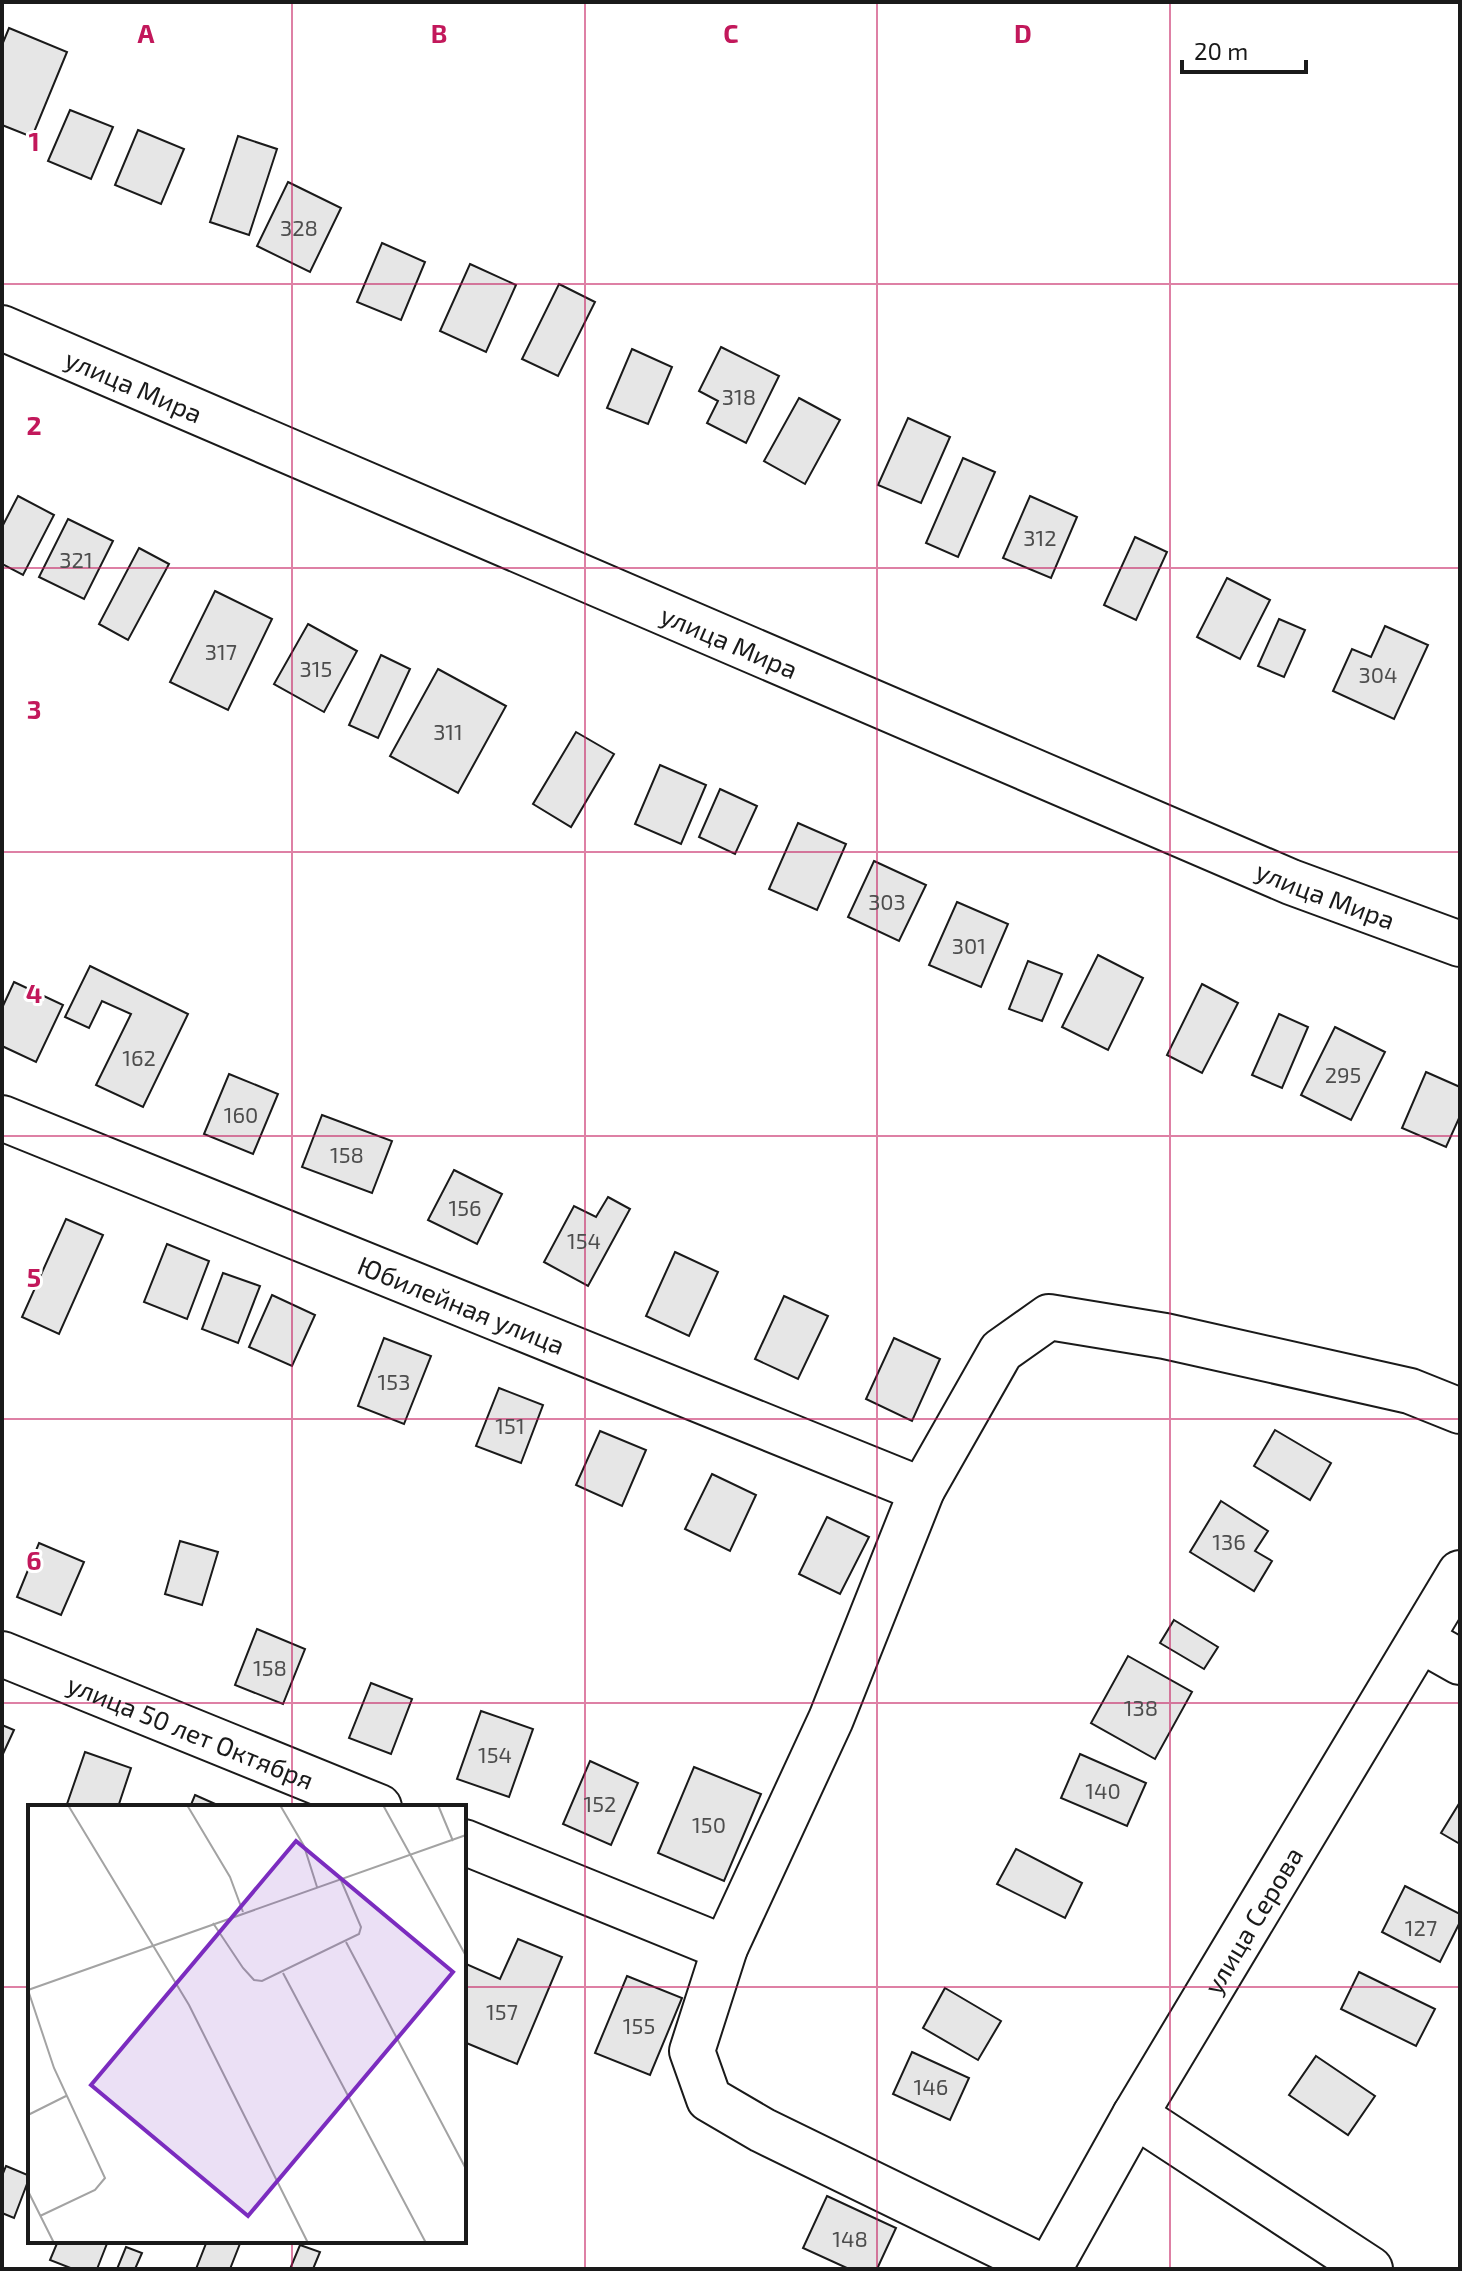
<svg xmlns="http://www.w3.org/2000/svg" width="1462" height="2271" font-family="'Exo 2',sans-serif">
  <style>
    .building { fill: #e6e6e6; stroke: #1a1a1a; stroke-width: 2 }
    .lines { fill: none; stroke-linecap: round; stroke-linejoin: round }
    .minor-casing { stroke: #1a1a1a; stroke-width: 48 }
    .major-casing { stroke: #1a1a1a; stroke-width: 48 }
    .minor { stroke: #fff; stroke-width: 44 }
    .major { stroke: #fff; stroke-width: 44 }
    .grid { fill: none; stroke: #c2185b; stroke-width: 2; stroke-opacity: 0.55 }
    .labels { text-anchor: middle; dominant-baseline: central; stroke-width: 6; stroke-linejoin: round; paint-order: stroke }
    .number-label { font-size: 22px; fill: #4d4d4d }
    .street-label { font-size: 26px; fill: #1a1a1a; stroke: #fff }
    .inset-road { fill: none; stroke: #a3a3a3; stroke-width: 2 }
    .view { fill: #7b2cbf; fill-opacity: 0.15; stroke: #7b2cbf; stroke-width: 4 }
    .inset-edge { fill: none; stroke: #1a1a1a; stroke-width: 4 }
    .grid-label { font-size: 26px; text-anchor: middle; font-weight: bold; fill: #c2185b; stroke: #fff; stroke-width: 6; stroke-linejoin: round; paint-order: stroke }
  </style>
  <rect width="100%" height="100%" fill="#fff"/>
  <g class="building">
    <path d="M9 28 67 52 32 137 2 125V45Z"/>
    <path d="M70 110 113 127 91 179 48 161Z"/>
    <path d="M138 130 184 149 161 204 115 185Z"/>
    <path d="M238 136 277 149 249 235 210 222Z"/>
    <path d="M288 182 341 208 310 272 257 246Z"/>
    <path d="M382 243 425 262 401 320 357 302Z"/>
    <path d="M470 264 516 285 486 352 440 331Z"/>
    <path d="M559 284 595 302 558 376 522 359Z"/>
    <path d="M721 347 779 376 746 443 707 423 718 401 699 391Z"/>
    <path d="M632 349 672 367 648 424 607 408Z"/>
    <path d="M799 398 840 420 805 484 764 461Z"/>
    <path d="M908 418 950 437 921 503 878 485Z"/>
    <path d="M963 458 995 472 958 557 926 543Z"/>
    <path d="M18 496 54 515 23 575 2 564V527Z"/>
    <path d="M1030 496 1077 517 1051 578 1003 558Z"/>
    <path d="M68 519 113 541 84 599 39 577Z"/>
    <path d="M1135 537 1167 552 1136 620 1104 605Z"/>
    <path d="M139 548 169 564 128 640 99 624Z"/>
    <path d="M1227 578 1270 600 1240 659 1197 637Z"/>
    <path d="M215 591 272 619 228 710 170 682Z"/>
    <path d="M1279 619 1305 630 1284 677 1258 666Z"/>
    <path d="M308 624 357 651 324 712 274 684Z"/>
    <path d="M1385 626 1428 645 1394 719 1333 691 1352 649 1371 657Z"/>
    <path d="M381 655 410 669 378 738 349 725Z"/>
    <path d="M438 669 506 706 458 793 390 756Z"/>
    <path d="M576 732 614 754 571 827 533 804Z"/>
    <path d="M660 765 706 785 681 844 635 824Z"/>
    <path d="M720 789 757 806 735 854 699 837Z"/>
    <path d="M798 823 846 844 817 910 769 889Z"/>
    <path d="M874 861 926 885 899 941 848 917Z"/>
    <path d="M957 902 1008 924 981 987 929 965Z"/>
    <path d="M1098 955 1143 978 1108 1050 1062 1027Z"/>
    <path d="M1028 961 1062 974 1042 1021 1009 1009Z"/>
    <path d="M90 966 188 1014 143 1107 96 1085 131 1014 102 1001 89 1028 65 1017Z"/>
    <path d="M14 982 63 1005 36 1062 2 1046V1008Z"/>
    <path d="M1202 984 1238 1003 1202 1073 1167 1055Z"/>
    <path d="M1279 1014 1308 1027 1282 1088 1252 1075Z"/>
    <path d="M1335 1027 1385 1052 1351 1120 1301 1095Z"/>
    <path d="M1426 1072 1460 1087V1116L1446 1147 1402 1128Z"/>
    <path d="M229 1074 278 1094 253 1154 204 1134Z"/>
    <path d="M322 1115 392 1141 372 1193 302 1167Z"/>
    <path d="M454 1170 502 1194 477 1244 428 1220Z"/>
    <path d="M608 1197 630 1209 588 1286 544 1262 574 1206 596 1217Z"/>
    <path d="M66 1219 103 1235 59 1334 22 1317Z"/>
    <path d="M167 1244 209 1261 187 1319 144 1302Z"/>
    <path d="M675 1252 718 1272 689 1336 646 1316Z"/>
    <path d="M223 1273 260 1286 238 1343 202 1329Z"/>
    <path d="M272 1295 315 1315 292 1366 249 1347Z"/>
    <path d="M784 1296 828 1316 798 1379 755 1359Z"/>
    <path d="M384 1338 431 1356 404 1424 358 1406Z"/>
    <path d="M894 1338 940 1359 912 1421 866 1399Z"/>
    <path d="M499 1388 543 1405 521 1463 476 1446Z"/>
    <path d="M1275 1430 1331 1463 1310 1500 1254 1466Z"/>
    <path d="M600 1431 646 1450 622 1506 576 1485Z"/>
    <path d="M712 1474 756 1495 730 1551 685 1529Z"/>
    <path d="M1221 1501 1268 1531 1255 1551 1272 1561 1254 1591 1190 1552Z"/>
    <path d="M827 1517 869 1537 840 1594 799 1574Z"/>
    <path d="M180 1541 218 1552 202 1605 165 1594Z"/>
    <path d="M39 1543 84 1562 61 1615 17 1597Z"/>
    <path d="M1174 1620 1218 1647 1204 1669 1160 1643Z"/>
    <path d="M257 1629 305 1649 283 1704 235 1685Z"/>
    <path d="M1128 1656 1192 1692 1155 1759 1091 1723Z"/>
    <path d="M371 1683 412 1699 391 1754 349 1738Z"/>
    <path d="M481 1711 533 1729 509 1797 457 1779Z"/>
    <path d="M2 1725 14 1730 2 1756Z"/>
    <path d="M85 1752 131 1768 118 1807H66Z"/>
    <path d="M1080 1754 1146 1783 1127 1826 1061 1798Z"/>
    <path d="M590 1761 638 1783 611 1845 563 1824Z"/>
    <path d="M694 1767 761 1794 724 1881 658 1853Z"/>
    <path d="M195 1795 222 1807H190Z"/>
    <path d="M1460 1802V1844L1441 1833Z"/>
    <path d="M1016 1849 1082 1883 1065 1918 997 1884Z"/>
    <path d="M1405 1886 1460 1914V1922L1440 1962 1382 1932Z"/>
    <path d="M518 1939 562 1957 517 2064 464 2042V1963L500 1979Z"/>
    <path d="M1359 1972 1435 2009 1416 2046 1341 2009Z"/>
    <path d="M627 1976 682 1998 650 2075 595 2053Z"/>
    <path d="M945 1988 1001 2021 978 2060 923 2028Z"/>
    <path d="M912 2052 969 2078 950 2120 893 2094Z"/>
    <path d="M1316 2056 1375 2096 1348 2135 1289 2095Z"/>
    <path d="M6 2166 30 2176 14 2218 2 2213V2176Z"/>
    <path d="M827 2196 896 2228 877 2269H849L803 2248Z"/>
    <path d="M58 2241H108L97 2269H73L50 2260Z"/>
    <path d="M207 2241H241L230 2269H196Z"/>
    <path d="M300 2245 320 2252 313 2269H290Z"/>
    <path d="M126 2247 142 2253 135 2269H117Z"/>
  </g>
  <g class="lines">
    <g class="minor-casing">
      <g id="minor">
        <path id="s1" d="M2 1118 922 1490"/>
        <path d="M1421 1640 1460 1662"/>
        <path id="s2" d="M2 1654 379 1807"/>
        <path d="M464 1842 725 1948"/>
        <path d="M1135 2115 1370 2269"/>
        <path d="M1047 2269 762 2130 709 2099 692 2051 725 1948 831 1719 922 1490 1001 1351 1049 1317 1165 1336 1410 1391 1460 1411"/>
        <path id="s3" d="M1049 2269 1135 2115 1460 1573"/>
      </g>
    </g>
    <g class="major-casing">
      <g id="major">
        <path id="s4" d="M2 328 1291 882 1460 944"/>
      </g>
    </g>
    <use href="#minor" class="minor"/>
    <use href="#major" class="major"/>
  </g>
  <path class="grid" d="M292 2V1807M585 2V2269M877 2V2269M1170 2V2269M2 284H1460M2 568H1460M2 852H1460M2 1136H1460M2 1419H1460M2 1703H1460M2 1987H30M464 1987H1460M292 2241V2269"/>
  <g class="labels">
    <g class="number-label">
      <text x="299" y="227">328</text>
      <text x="739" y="396">318</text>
      <text x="1040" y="537">312</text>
      <text x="76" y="559">321</text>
      <text x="221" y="651">317</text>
      <text x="316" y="668">315</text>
      <text x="1378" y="674">304</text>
      <text x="448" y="731">311</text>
      <text x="887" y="901">303</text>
      <text x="969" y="945">301</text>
      <text x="139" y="1057">162</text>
      <text x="1343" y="1074">295</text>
      <text x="241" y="1114">160</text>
      <text x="347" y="1154">158</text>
      <text x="465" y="1207">156</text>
      <text x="584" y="1240">154</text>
      <text x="394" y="1381">153</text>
      <text x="510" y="1425">151</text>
      <text x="1229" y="1541">136</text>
      <text x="270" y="1667">158</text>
      <text x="1141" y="1707">138</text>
      <text x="495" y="1754">154</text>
      <text x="1103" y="1790">140</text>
      <text x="600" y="1803">152</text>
      <text x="709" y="1824">150</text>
      <text x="1421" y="1927">127</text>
      <text x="502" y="2011">157</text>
      <text x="639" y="2025">155</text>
      <text x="931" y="2086">146</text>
      <text x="850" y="2238">148</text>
    </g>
    <g class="street-label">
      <text stroke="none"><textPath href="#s4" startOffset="144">улица Мира</textPath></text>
      <text stroke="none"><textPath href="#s4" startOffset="792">улица Мира</textPath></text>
      <text stroke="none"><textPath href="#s4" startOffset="1440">улица Мира</textPath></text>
      <text stroke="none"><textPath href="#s1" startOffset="496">Юбилейная улица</textPath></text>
      <text stroke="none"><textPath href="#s2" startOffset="204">улица 50 лет Октября</textPath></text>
      <text stroke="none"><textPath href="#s3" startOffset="404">улица Серова</textPath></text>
    </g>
  </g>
  <g transform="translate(28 1805)">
    <rect width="438" height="438" fill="#fff"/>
    <path class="inset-road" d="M40 0 161 200 280 438M159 0 202 72 215 107M252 0 276 41 289 82M355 0 438 151M410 0 425 36M185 118 215 163 226 175 234 176 331 129 333 122 312 73M318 137 438 364M255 168 398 438M0 185 438 30M0 185 26 263 77 373 67 385 12 411M0 310 38 291M0 386 26 438"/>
    <path class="view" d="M268 36 425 167 220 411 63 280Z"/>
    <rect width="438" height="438" class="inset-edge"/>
  </g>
  <g class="grid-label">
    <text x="146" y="43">A</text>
    <text x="439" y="43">B</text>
    <text x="731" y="43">C</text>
    <text x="1023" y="43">D</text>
    <text x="34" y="151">1</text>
    <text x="34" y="435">2</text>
    <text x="34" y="719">3</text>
    <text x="34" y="1003">4</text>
    <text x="34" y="1287">5</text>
    <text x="34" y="1570">6</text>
  </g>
  <rect width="1462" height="2271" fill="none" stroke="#1a1a1a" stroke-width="8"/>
  <path d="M1182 60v12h124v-12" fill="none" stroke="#1a1a1a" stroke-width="4"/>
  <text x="1194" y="60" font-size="24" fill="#1a1a1a" stroke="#ffffff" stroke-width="6" paint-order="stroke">20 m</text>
</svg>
